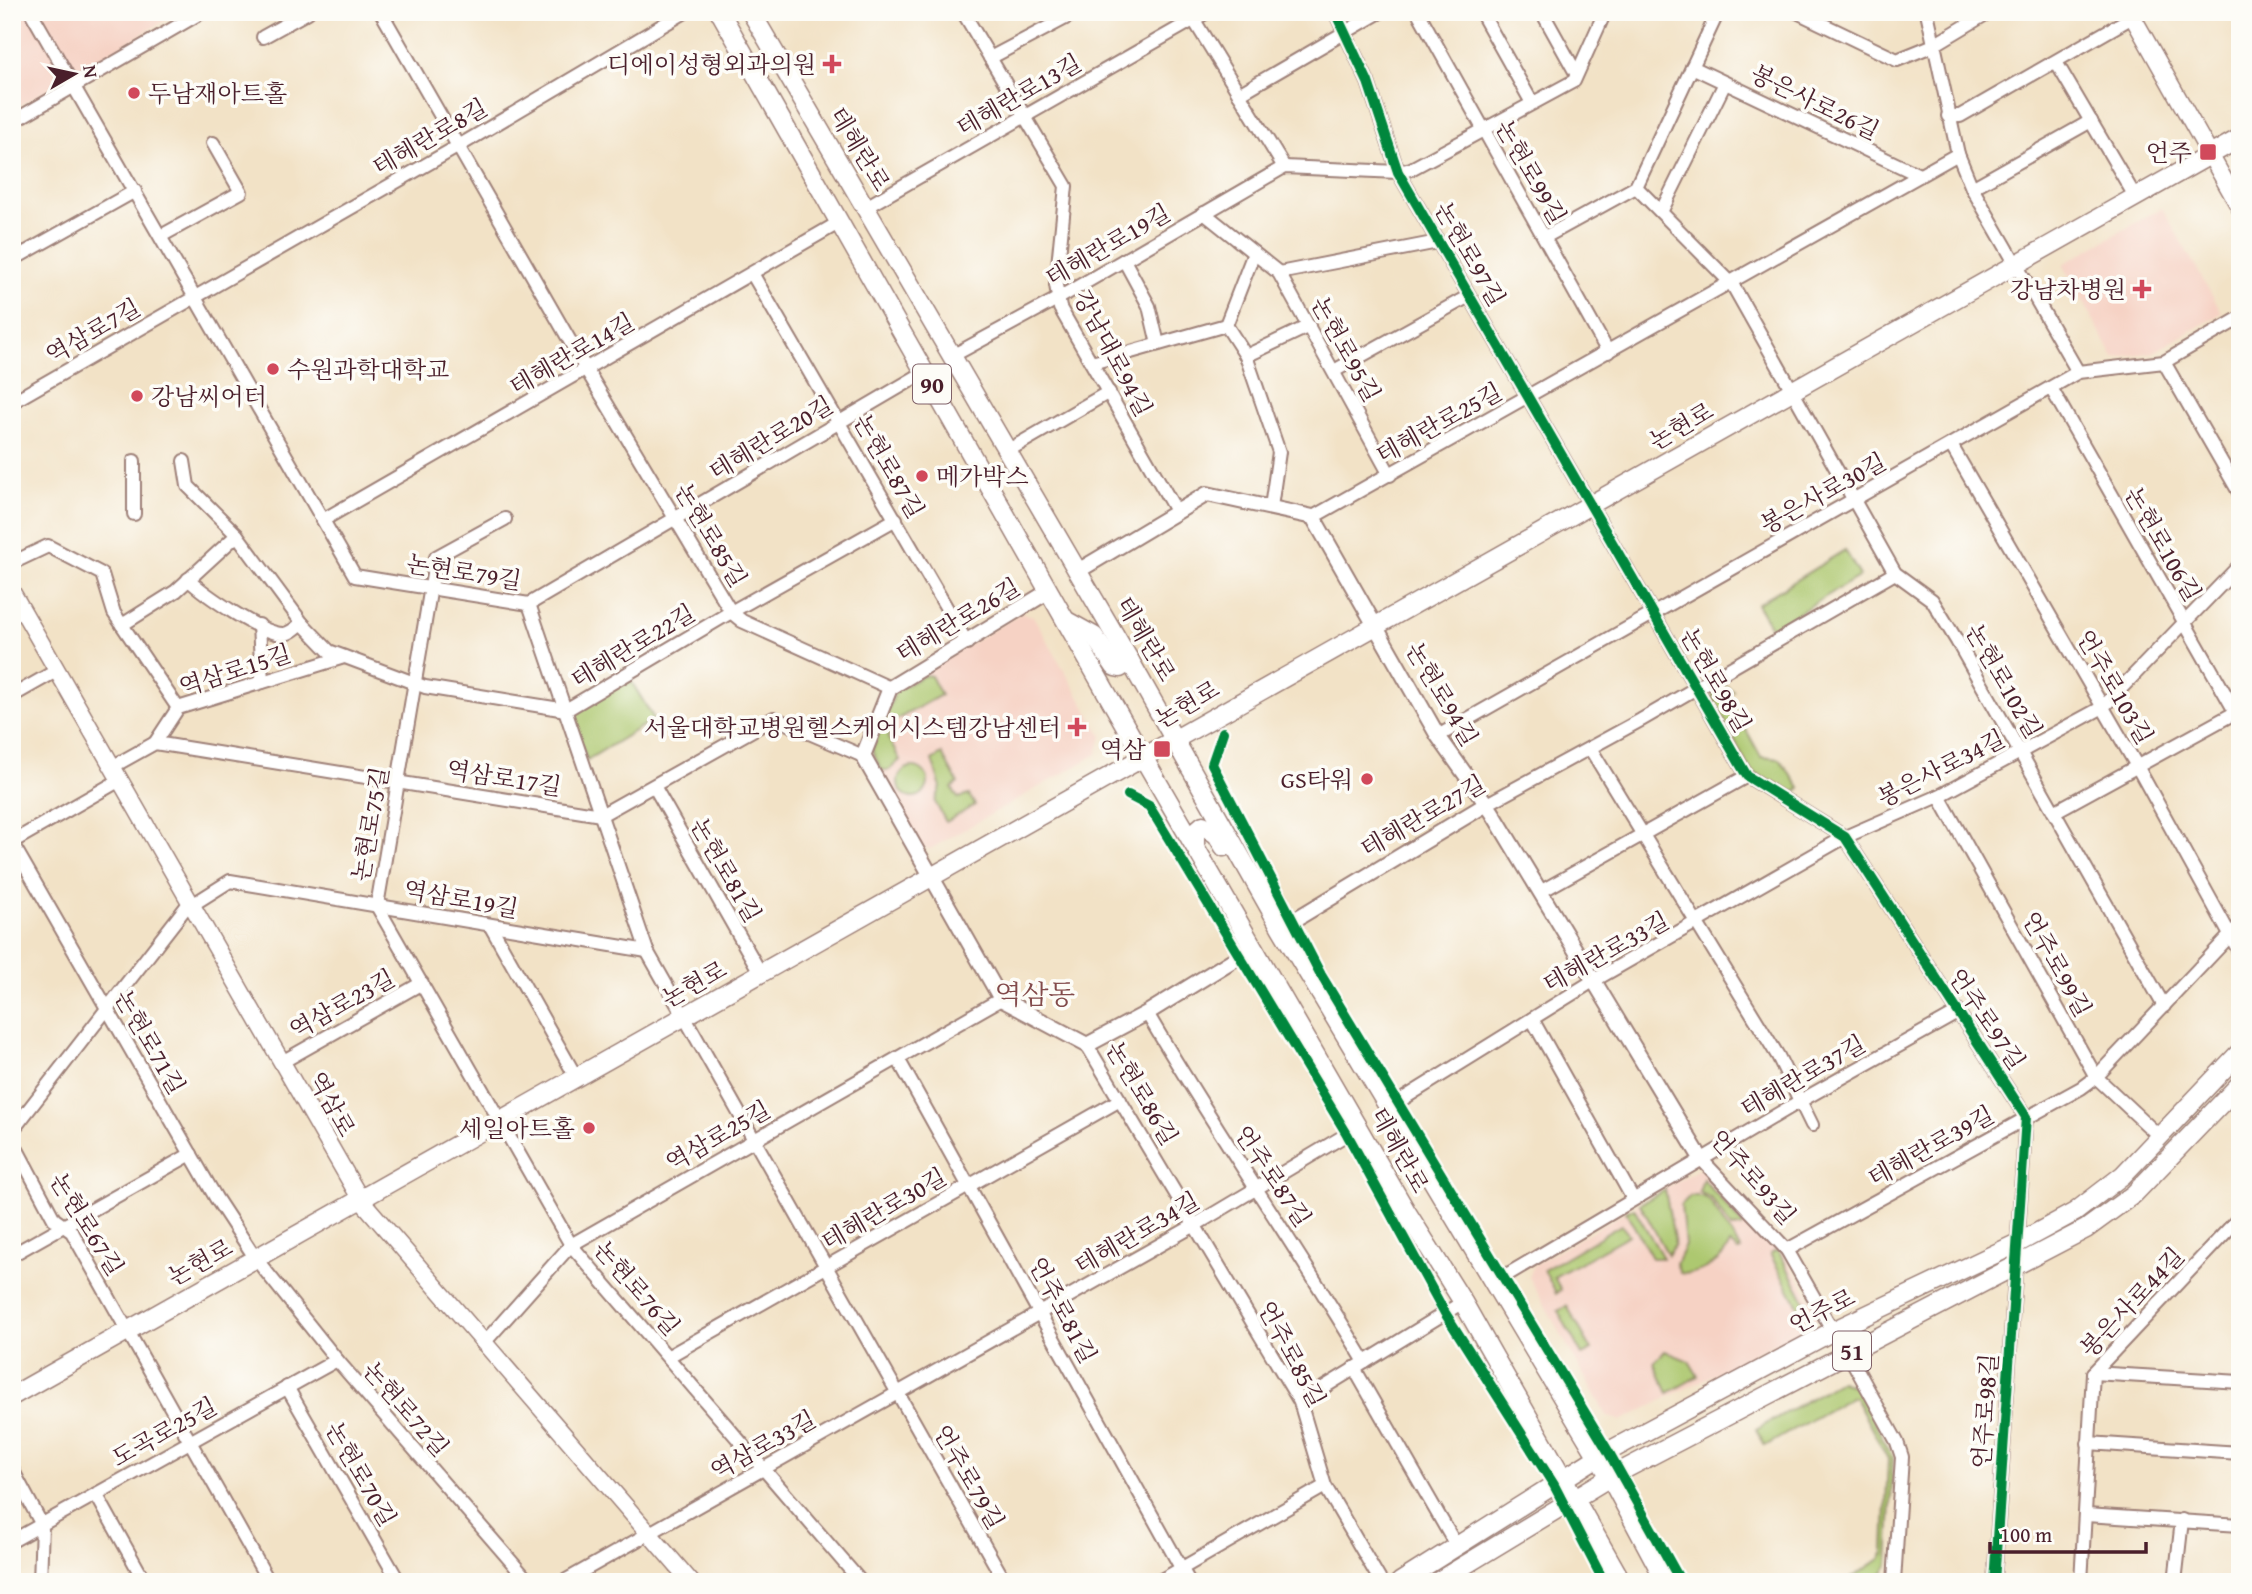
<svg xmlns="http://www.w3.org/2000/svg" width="2252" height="1594" font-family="'Gentium Book Plus','Noto Serif KR',serif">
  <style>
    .built { fill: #f6d2c4 }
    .green { fill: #adc86f; stroke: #7c744d; stroke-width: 2 }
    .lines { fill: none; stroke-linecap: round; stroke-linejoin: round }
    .minor-casing { stroke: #9e8078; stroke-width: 16 }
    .tertiary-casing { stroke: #9e8078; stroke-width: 18 }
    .secondary-casing { stroke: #9e8078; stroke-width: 19 }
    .primary-casing { stroke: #9e8078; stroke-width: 21 }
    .minor { stroke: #fff; stroke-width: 12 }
    .tertiary { stroke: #fff; stroke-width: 14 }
    .secondary { stroke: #fff; stroke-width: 16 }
    .primary { stroke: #fff; stroke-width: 18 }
    .cycleway-casing { stroke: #fdfcf7; stroke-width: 15 }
    .cycleway { stroke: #00873e; stroke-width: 10 }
    .poi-dot { fill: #d1495b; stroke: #fdfcf7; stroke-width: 2.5 }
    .labels { text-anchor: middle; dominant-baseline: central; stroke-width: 7; stroke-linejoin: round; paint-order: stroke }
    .shield { fill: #fdfcf7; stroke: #806168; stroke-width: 2 }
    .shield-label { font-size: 23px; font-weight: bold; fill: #4a1f2b }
    .poi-label { font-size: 24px; fill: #4a1f2b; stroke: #fdfcf7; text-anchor: end }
    .street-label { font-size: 24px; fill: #4a1f2b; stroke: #fdfcf7 }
    .quarter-label { font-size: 28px; fill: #834b4b; stroke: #fdfcf7 }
  </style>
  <rect width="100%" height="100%" fill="#fdfcf7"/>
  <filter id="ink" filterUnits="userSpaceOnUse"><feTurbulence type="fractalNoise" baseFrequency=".0143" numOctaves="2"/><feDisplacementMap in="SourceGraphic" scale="14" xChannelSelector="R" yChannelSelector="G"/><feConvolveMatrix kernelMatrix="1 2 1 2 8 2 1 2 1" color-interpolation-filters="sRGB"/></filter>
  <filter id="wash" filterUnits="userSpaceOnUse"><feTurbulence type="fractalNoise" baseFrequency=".00686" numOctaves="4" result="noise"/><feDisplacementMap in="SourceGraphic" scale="28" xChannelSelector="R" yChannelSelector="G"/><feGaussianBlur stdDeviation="1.57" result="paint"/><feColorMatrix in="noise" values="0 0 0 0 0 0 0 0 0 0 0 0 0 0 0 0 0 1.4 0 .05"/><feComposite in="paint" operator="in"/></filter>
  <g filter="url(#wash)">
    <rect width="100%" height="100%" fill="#f2e2c6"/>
    <g class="built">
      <path d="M12 12H180L12 110Z"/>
      <path d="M2162 208 2222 313 2154 352 2114 358 2063 264Z"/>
      <path d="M1021 613 1033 616 1102 736 1097 754 930 849 921 846 868 754 891 692Z"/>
      <path d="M1699 1169 1706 1171 1748 1218 1777 1242 1818 1312 1814 1324 1621 1421 1606 1415 1529 1277 1534 1265Z"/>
    </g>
    <g class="green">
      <path d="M1845 550 1860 576 1772 629 1757 604Z"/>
      <path d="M925 675 931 676 941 695 894 721 888 738 900 760 889 770H881L872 750 896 690Z"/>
      <path d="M628 676 654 719 587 760 568 710Z"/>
      <path d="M1725 685 1733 691 1727 695 1761 757 1780 759 1800 788 1790 797 1749 769 1713 699V692Z"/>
      <path d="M942 754 958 783 952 788 958 798 969 795 975 805 946 822 935 802 941 787 932 760Z"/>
      <circle cx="913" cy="782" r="15"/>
      <path d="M1703 1179 1743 1225 1742 1227 1731 1228 1711 1198 1699 1192Z"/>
      <path d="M1665 1190 1675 1244 1668 1255 1640 1204Z"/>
      <path d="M1690 1196H1702L1709 1200 1741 1250 1738 1251 1730 1244C1724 1260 1698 1277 1680 1273L1676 1264 1685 1245 1681 1205Z"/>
      <path d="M1634 1208 1663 1258H1652L1626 1212Z"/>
      <path d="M1621 1225 1629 1235 1554 1277 1561 1290 1556 1294 1544 1270Z"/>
      <path d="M1778 1250 1810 1311 1803 1315 1770 1254Z"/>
      <path d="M1567 1306 1592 1350 1582 1355 1558 1311Z"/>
      <path d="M1665 1351 1689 1361 1698 1376 1668 1393 1654 1363Z"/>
      <path d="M1840 1381 1856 1387 1893 1458 1888 1564C1879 1584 1865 1582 1846 1582L1880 1559 1884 1552 1888 1459 1855 1398 1851 1397 1765 1446 1756 1430Z"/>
    </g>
  </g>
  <g filter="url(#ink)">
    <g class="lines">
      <g class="minor-casing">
        <g id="minor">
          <path d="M31 12 355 576 529 604"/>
          <path d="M381 12 586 369 731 612 742 621 890 688"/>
          <path d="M963 12 1066 186 1056 285 1060 308 1176 511"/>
          <path d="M1189 12 1284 167"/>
          <path d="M1335 12 1368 82 1398 172 1747 776 1845 837 2026 1117 1994 1582"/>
          <path d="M1418 12 1608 352"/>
          <path d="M1481 12 1531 101"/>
          <path d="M1542 12 1576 73"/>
          <path d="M1797 12 1897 60 1934 45 1989 12"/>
          <path d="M1927 12 1958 154 1972 188 2078 372"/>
          <path d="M263 37 308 12"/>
          <path d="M990 58 1077 12"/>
          <path d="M2056 62 2136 198"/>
          <path d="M1692 67 1919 175"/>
          <path d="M1239 94 1380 12"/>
          <path d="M1948 116H1960L2141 12"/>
          <path d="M12 122 202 12"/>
          <path d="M1636 187 1732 284 1895 573 1932 600 1957 641 2164 1006"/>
          <path d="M1972 188 2091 121"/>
          <path d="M866 207 1207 12"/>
          <path d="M1661 212 1725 83"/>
          <path d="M1204 213 1279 273 1390 475"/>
          <path d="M161 236 241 192 213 143"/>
          <path d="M1545 237 1636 187 1718 12"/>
          <path d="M12 260 135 191"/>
          <path d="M1124 260 1149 306 1158 344"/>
          <path d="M1279 273 1438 242"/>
          <path d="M753 275 967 643"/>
          <path d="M1226 325 1246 356 1279 452 1271 507"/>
          <path d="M1226 325 1254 253"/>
          <path d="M952 356 1057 299 1284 167 1398 172 1411 169 1574 81 1605 12"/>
          <path d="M1246 356 1309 326"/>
          <path d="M2164 362 2240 494"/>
          <path d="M1092 363 1226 325"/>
          <path d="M1334 371 1469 296"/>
          <path d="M2051 388 2240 720"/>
          <path d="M12 402 457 147 685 12"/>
          <path d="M1951 445 2138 768 2240 953"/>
          <path d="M1007 451 1109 392"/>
          <path d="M184 461 188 486 237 535 302 623 329 651 425 687 566 710 731 612 896 519"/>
          <path d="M134 514V461"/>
          <path d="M1313 517 1958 154"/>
          <path d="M505 519 436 557 377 906 571 1245 861 1582"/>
          <path d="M323 520 840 222"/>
          <path d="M12 563 48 546 102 574 114 613 178 708"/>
          <path d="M188 579C204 594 261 634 283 634 290 634 297 627 302 623"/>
          <path d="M529 604 647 951 1005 1582"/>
          <path d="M529 604 925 372"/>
          <path d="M122 625 176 591 237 535"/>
          <path d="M259 625 262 682"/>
          <path d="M12 696 56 671"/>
          <path d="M1438 736 2078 372 2164 362 2240 318"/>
          <path d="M155 743 178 708 344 657"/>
          <path d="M1590 748 1778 1056 1812 1125"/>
          <path d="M112 767 155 743 601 815 774 718 863 756"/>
          <path d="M654 786 761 974"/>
          <path d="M1939 796 2096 1077 2159 1136"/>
          <path d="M1485 805 1641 720 1895 573"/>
          <path d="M2054 812 2240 710"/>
          <path d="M12 842 120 780"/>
          <path d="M12 843 216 1198 256 1259 337 1360 529 1582"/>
          <path d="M1540 892 1747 776"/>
          <path d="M192 905 230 881 647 951"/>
          <path d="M490 925 576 1077"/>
          <path d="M1147 1013C1216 1132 1295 1244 1365 1362"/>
          <path d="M1532 1019 1633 1199"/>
          <path d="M1087 1045 1300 1402 1325 1486 1381 1582"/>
          <path d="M898 1059 1189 1582"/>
          <path d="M282 1062 422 983"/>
          <path d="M1390 1107 1593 981 1845 837 1939 796 2103 707 2240 565"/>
          <path d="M12 1131 190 902"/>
          <path d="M12 1140 54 1219 72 1232 269 1582"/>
          <path d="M1702 1160 1787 1250 1833 1331"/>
          <path d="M1787 1250 2081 1088 2096 1077 2240 925"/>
          <path d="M12 1255 191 1154"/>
          <path d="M1493 1283 1802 1100 1959 1012"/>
          <path d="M483 1344 571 1245 1001 999"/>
          <path d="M1848 1353 1897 1442 1902 1457 1894 1582"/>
          <path d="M669 1356 1120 1100"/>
          <path d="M1354 1368 1457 1547"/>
          <path d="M2093 1373 2240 1382"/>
          <path d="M287 1387 399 1582"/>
          <path d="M1300 1402 1463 1302"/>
          <path d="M2088 1443 2240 1453"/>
          <path d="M12 1469 42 1525 40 1582"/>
          <path d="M96 1494 145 1582"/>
          <path d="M2086 1515 2240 1525"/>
          <path d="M12 1541 337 1360"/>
          <path d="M563 1582 1195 1225 1359 1127"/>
          <path d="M1158 1582 1325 1486"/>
          <path d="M2081 1582 2093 1373 2240 1217"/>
          <path d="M2175 1582 2182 1520"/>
        </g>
      </g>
      <g class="tertiary-casing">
        <g id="tertiary">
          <path d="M1078 571 1207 494 1313 517 1438 736 1492 812 1702 1160"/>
          <path d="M1049 591 890 688 863 756 1001 999 1087 1045 1147 1013 1254 947"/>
          <path d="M1281 928 1485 805"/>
        </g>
      </g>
      <g class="secondary-casing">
        <g id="secondary">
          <path d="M2130 12 2240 208"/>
          <path d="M12 592 361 1200 691 1582"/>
        </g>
      </g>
      <g class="primary-casing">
        <g id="primary">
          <path d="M720 12 1143 757 1406 1211 1463 1302 1622 1582"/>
          <path d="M751 12 1130 661 1281 928 1610 1477 1666 1582"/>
          <path d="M1067 621 1094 636 1115 667 1120 668 1130 661"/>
          <path d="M1195 845V832L1203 825 1217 835 1224 847"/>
          <path d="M12 1396 2240 138"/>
          <path d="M1400 1582 1598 1457 1833 1331 2018 1243 2075 1212 2123 1175 2240 1052"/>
          <path d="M1437 1582 1610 1477 2086 1229 2134 1194 2240 1084"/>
        </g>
      </g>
      <use href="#minor" class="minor"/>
      <use href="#tertiary" class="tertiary"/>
      <use href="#secondary" class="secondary"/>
      <use href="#primary" class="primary"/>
      <g class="cycleway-casing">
        <g id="cycleway">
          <path d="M1335 12 1368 82 1398 172 1747 776 1845 837 2026 1117 1994 1582"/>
          <path d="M1223 732 1212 764 1321 975 1608 1451 1681 1582"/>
          <path d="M1128 795 1149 806 1347 1134 1445 1313 1554 1485 1604 1582"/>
        </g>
      </g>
      <use href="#cycleway" class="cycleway"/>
    </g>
  </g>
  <g class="poi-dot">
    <path d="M828.5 53.5h7v7h7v7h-7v7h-7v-7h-7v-7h7z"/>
    <circle cx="134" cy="93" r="7"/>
    <rect x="2199" y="143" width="18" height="18" rx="3.5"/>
    <path d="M2138.5 278.5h7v7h7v7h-7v7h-7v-7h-7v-7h7z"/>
    <circle cx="273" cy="369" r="7"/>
    <circle cx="137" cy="396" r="7"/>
    <circle cx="922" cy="476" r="7"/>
    <path d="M1073.5 716.5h7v7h7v7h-7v7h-7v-7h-7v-7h7z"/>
    <rect x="1153" y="740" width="18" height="18" rx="3.5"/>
    <circle cx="1367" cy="779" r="7"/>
    <circle cx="589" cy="1128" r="7"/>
  </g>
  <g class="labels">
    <g class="shield">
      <rect x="913" y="364.5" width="38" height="39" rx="5"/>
      <rect x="1833" y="1331.5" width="38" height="39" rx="5"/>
    </g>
    <g class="shield-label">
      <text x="932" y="384">90</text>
      <text x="1852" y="1351">51</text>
    </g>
    <g class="poi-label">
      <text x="816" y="64">디에이성형외과의원</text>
      <text x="148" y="93" text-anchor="start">두남재아트홀</text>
      <text x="2192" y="152">언주</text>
      <text x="2126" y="289">강남차병원</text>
      <text x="287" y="369" text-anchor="start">수원과학대학교</text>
      <text x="151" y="396" text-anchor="start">강남씨어터</text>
      <text x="936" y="476" text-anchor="start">메가박스</text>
      <text x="1061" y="727">서울대학교병원헬스케어시스템강남센터</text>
      <text x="1146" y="749">역삼</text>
      <text x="1353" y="779">GS타워</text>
      <text x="575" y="1128">세일아트홀</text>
    </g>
    <g class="street-label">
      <text transform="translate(1019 95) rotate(-30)">테헤란로13길</text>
      <text transform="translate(1815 102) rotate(26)">봉은사로26길</text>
      <text transform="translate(430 137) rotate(-30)">테헤란로8길</text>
      <text transform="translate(860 149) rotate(59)">테헤란로</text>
      <text transform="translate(1531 172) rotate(60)">논현로99길</text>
      <text transform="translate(1108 245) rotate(-30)">테헤란로19길</text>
      <text transform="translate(1470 254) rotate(60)">논현로97길</text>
      <text transform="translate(93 331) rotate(-30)">역삼로7길</text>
      <text transform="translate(1346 349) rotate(61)">논현로95길</text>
      <text transform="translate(1113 353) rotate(62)">강남대로94길</text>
      <text transform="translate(572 354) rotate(-30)">테헤란로14길</text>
      <text transform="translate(1439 423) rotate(-29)">테헤란로25길</text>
      <text transform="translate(1681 426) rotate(-30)">논현로</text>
      <text transform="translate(771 438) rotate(-31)">테헤란로20길</text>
      <text transform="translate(889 466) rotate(60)">논현로87길</text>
      <text transform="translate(1823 493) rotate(-29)">봉은사로30길</text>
      <text transform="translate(711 535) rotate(59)">논현로85길</text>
      <text transform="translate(2163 544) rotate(60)">논현로106길</text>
      <text transform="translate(464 572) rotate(9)">논현로79길</text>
      <text transform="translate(958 620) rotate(-31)">테헤란로26길</text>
      <text transform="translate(1146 639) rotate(60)">테헤란로</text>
      <text transform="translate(633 646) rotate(-31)">테헤란로22길</text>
      <text transform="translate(235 670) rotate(-18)">역삼로15길</text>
      <text transform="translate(1716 680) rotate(60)">논현로98길</text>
      <text transform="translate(2004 681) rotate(60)">논현로102길</text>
      <text transform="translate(2115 687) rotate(60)">언주로103길</text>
      <text transform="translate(1442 694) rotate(59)">논현로94길</text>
      <text transform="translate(1187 704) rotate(-30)">논현로</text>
      <text transform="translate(1941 768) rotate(-27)">봉은사로34길</text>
      <text transform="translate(504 778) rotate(9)">역삼로17길</text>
      <text transform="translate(1423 816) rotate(-30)">테헤란로27길</text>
      <text transform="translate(370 824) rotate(-80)">논현로75길</text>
      <text transform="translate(726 870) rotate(60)">논현로81길</text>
      <text transform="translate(461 899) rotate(10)">역삼로19길</text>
      <text transform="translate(1606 952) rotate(-29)">테헤란로33길</text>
      <text transform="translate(2057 964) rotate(61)">언주로99길</text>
      <text transform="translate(694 984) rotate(-29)">논현로</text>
      <text transform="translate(342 1004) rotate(-29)">역삼로23길</text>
      <text transform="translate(1987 1019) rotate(56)">언주로97길</text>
      <text transform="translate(150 1042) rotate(60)">논현로71길</text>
      <text transform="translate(1803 1076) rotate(-30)">테헤란로37길</text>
      <text transform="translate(1142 1093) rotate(59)">논현로86길</text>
      <text transform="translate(332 1104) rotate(61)">역삼로</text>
      <text transform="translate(718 1136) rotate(-30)">역삼로25길</text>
      <text transform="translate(1931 1146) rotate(-29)">테헤란로39길</text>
      <text transform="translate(1400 1150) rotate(61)">테헤란로</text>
      <text transform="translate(1273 1176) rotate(56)">언주로87길</text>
      <text transform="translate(1753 1177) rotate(49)">언주로93길</text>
      <text transform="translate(884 1209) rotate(-30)">테헤란로30길</text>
      <text transform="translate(87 1224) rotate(58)">논현로67길</text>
      <text transform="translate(1137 1233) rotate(-30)">테헤란로34길</text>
      <text transform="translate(200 1262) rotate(-29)">논현로</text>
      <text transform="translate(637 1288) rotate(49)">논현로76길</text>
      <text transform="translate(2132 1302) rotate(-47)">봉은사로44길</text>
      <text transform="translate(1063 1310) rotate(62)">언주로81길</text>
      <text transform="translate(1822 1311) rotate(-27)">언주로</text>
      <text transform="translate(1292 1354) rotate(62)">언주로85길</text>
      <text transform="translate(406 1409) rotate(49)">논현로72길</text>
      <text transform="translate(1985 1411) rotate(-86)">언주로98길</text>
      <text transform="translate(164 1432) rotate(-29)">도곡로25길</text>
      <text transform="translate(763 1445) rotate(-29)">역삼로33길</text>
      <text transform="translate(361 1474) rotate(60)">논현로70길</text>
      <text transform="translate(969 1477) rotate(60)">언주로79길</text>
    </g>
    <g class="quarter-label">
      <text x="1035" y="993">역삼동</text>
    </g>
  </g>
  <rect width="2252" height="1594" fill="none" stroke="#fdfcf7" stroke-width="42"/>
  <g transform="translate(74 74) rotate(81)" stroke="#fdfcf7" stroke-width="5" paint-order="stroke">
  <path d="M0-5L12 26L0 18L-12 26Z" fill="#4a1f2b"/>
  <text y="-10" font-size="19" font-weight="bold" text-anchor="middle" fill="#4a1f2b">N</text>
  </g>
  <path d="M1990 1542v10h156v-10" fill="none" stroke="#4a1f2b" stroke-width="3.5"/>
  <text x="2000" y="1542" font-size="21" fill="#4a1f2b" stroke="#fdfcf7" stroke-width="5" paint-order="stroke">100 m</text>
</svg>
